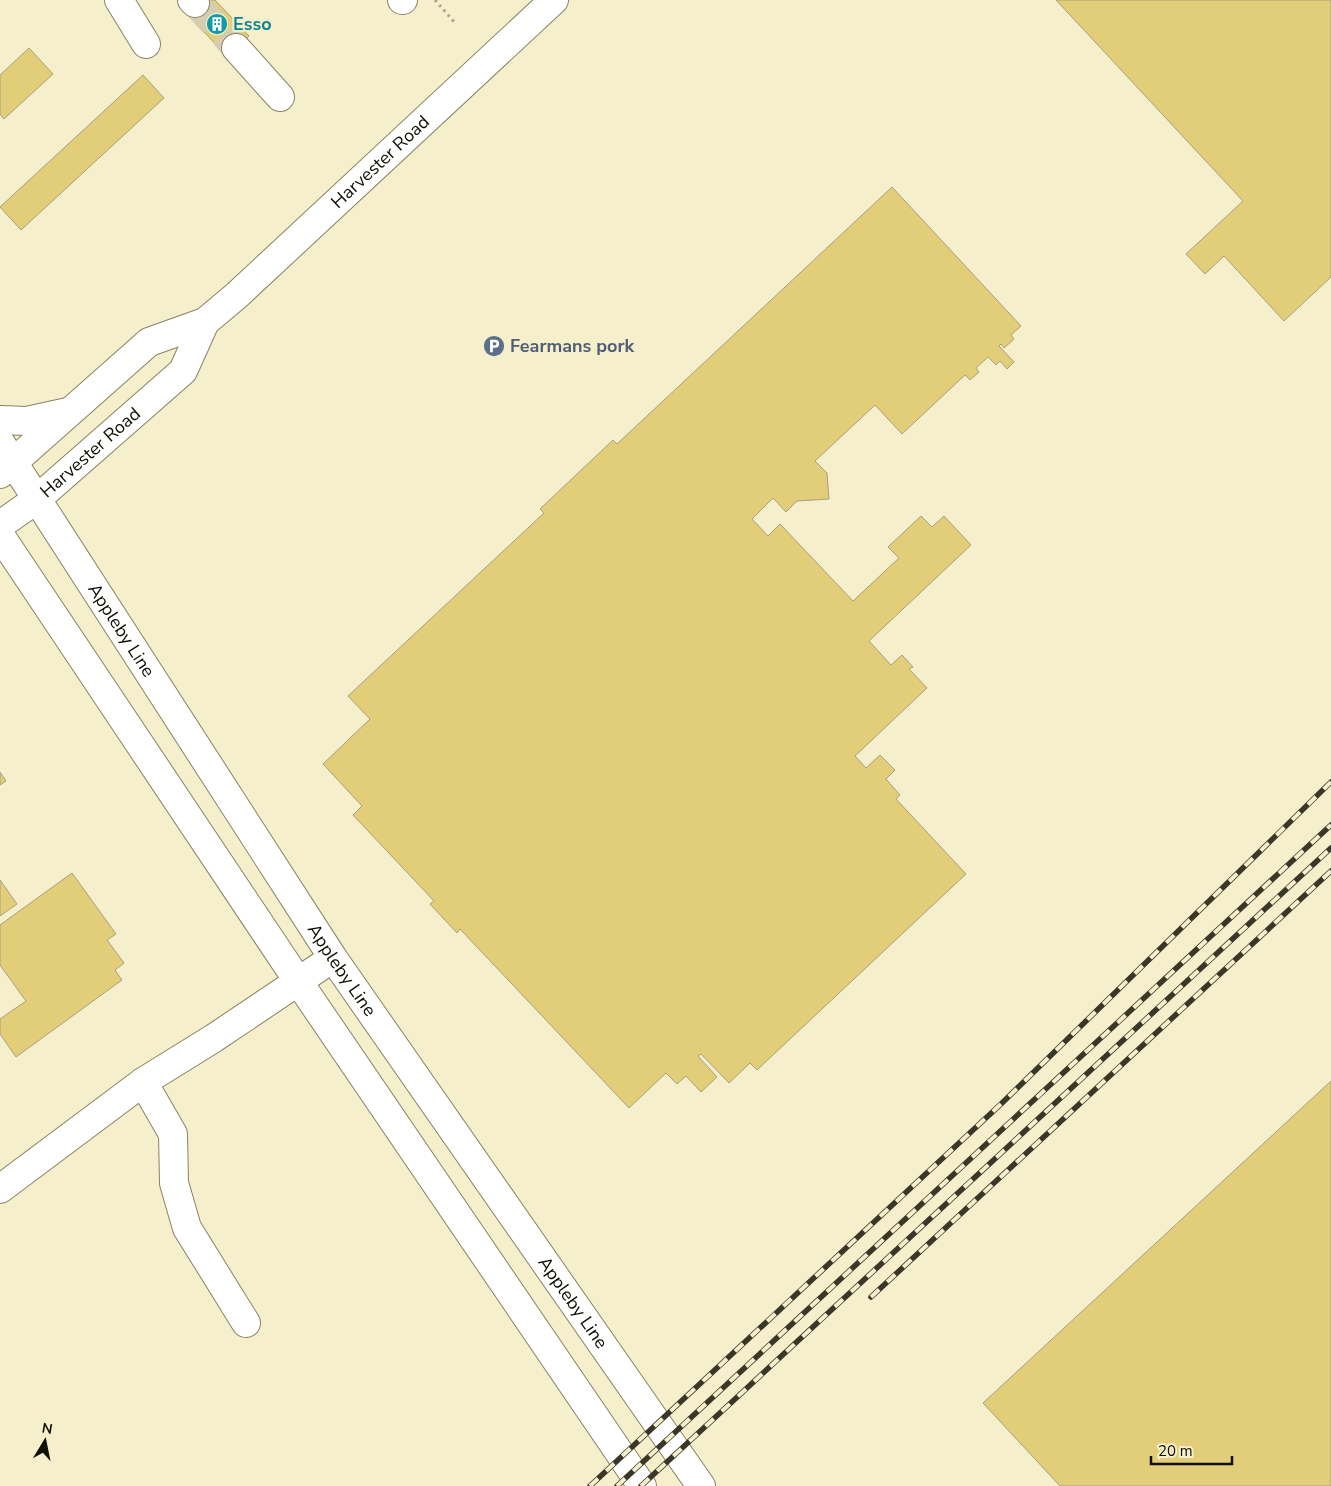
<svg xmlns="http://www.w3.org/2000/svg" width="1331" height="1486" font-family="'Nunito Sans',sans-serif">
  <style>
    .building { fill: #e2ce79; stroke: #a79f7f }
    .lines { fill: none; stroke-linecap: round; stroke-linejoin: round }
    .minor-tunnel { stroke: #d4cdae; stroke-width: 28; stroke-dasharray: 28 14; stroke-linecap: butt }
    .minor-casing { stroke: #898263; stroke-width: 30 }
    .major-casing { stroke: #898263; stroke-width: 30 }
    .path { stroke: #a9a489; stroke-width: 3; stroke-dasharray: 2.5 4; stroke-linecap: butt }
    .minor { stroke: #fff; stroke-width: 28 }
    .major { stroke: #fff; stroke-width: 28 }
    .rail-casing { stroke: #3b3728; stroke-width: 5.5 }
    .rail { stroke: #f6efcc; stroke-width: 4; stroke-dasharray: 11; stroke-linecap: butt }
    .labels { text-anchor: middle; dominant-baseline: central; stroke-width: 4; stroke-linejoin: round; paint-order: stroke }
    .culture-label { font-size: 18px; font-weight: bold; fill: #0d838f; stroke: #f6efcc; text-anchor: start }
    .street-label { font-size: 18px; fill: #110e04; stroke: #f6efcc }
    .service-label { font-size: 18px; font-weight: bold; fill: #4e5e75; stroke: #f6efcc; text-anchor: start }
  </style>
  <rect width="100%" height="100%" fill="#f6efcc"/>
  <g class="building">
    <path d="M198 0H215L249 36 227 56 185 12Z"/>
    <path d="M1056 0H1331V277L1284 321 1224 256 1205 274 1186 254 1243 201Z"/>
    <path d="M29 48 53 74 4 119 0 114V75Z"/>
    <path d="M143 75 164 98 21 230 0 207Z"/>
    <path d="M892 187 1021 326 1011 335 1014 339 1004 348 1001 344 999 346 1014 362 1007 369 1000 361 996 365 988 357 976 368 979 372 970 380 965 375 902 434 875 405 815 461 827 473 829 499 797 501 786 512 773 498 752 519 768 536 780 524 853 601 899 558 888 547 921 516 932 527 944 516 971 545 869 641 891 665 902 655 913 667 909 669 927 688 855 756 866 768 880 755 895 770 886 779 900 795 896 799 966 874 757 1070 750 1063 729 1083 701 1054 698 1056 717 1077 701 1092 686 1076 677 1084 666 1073 629 1108 460 929 457 933 430 904 434 901 353 815 362 806 323 764 370 719 348 696 544 513 540 509 613 440 617 444Z"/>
    <path d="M0 772 6 781 0 785Z"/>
    <path d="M72 873 116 934 107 940 124 963 115 970 122 980 16 1057 0 1034V1019L26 1001 0 965V925Z"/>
    <path d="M0 880 17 904 0 916Z"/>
    <path d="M1331 1081V1486H1060L983 1403Z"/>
  </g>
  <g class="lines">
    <path class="minor-tunnel" d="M195 3 236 48"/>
    <g class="minor-casing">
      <g id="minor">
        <path d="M119 0 146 44"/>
        <path d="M192 0 195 3"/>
        <path d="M402 0H403"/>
        <path d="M236 48 280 97"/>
        <path d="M143 1082 173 1134 174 1183 187 1228 246 1323"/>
        <path d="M0 1189 143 1082 214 1038 333 958"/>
      </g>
    </g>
    <g class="major-casing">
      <g id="major">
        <path d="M0 420 27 421 68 412"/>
        <path id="s1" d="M0 442 333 958 701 1486"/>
        <path id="s2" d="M0 474 149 342 205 322 236 296 554 0"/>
        <path id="s3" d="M0 525 37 499 183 371 205 322"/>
        <path d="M0 535 298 981 642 1486"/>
      </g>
    </g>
    <path class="path" d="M435 0 456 24"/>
    <use href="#minor" class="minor"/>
    <use href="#major" class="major"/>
    <g class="rail-casing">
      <g id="rail">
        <path d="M871 1297 1331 871"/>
        <path d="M590 1486 1001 1104 1331 782"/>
        <path d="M617 1486 1331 825"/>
        <path d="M641 1486 1331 848"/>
      </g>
    </g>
    <use href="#rail" class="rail"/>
  </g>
  <defs>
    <g id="building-disc" transform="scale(1.125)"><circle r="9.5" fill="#0f9aa8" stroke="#f6efcc"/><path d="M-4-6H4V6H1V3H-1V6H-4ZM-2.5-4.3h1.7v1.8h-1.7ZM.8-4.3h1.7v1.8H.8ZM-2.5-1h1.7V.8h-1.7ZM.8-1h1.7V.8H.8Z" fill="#fff"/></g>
    <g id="parking-disc" transform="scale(1.125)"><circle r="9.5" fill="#5c6f8a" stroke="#f6efcc"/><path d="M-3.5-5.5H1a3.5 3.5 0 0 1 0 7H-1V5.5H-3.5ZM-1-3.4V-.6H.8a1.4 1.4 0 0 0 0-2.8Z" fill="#fff"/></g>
  </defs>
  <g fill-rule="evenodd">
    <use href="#building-disc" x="217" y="24"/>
    <use href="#parking-disc" x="494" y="346"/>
  </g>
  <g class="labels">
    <g class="culture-label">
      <text x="233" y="24">Esso</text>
    </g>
    <g class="street-label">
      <text stroke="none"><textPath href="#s2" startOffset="496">Harvester Road</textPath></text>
      <text stroke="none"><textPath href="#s3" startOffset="116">Harvester Road</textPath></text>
      <text stroke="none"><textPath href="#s1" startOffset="224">Appleby Line</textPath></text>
      <text stroke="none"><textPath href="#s1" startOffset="629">Appleby Line</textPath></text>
      <text stroke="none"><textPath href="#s1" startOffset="1034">Appleby Line</textPath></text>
    </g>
    <g class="service-label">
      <text x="510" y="346">Fearmans pork</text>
    </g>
  </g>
  <g transform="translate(45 1441) rotate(10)" stroke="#f6efcc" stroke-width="4" paint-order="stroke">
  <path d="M0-4L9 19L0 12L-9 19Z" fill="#110e04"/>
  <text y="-8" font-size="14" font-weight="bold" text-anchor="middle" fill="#110e04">N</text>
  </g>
  <path d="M1151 1456v8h81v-8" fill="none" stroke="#110e04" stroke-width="2.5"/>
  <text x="1158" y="1456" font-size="15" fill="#110e04" stroke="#f6efcc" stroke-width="4" paint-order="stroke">20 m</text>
</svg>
